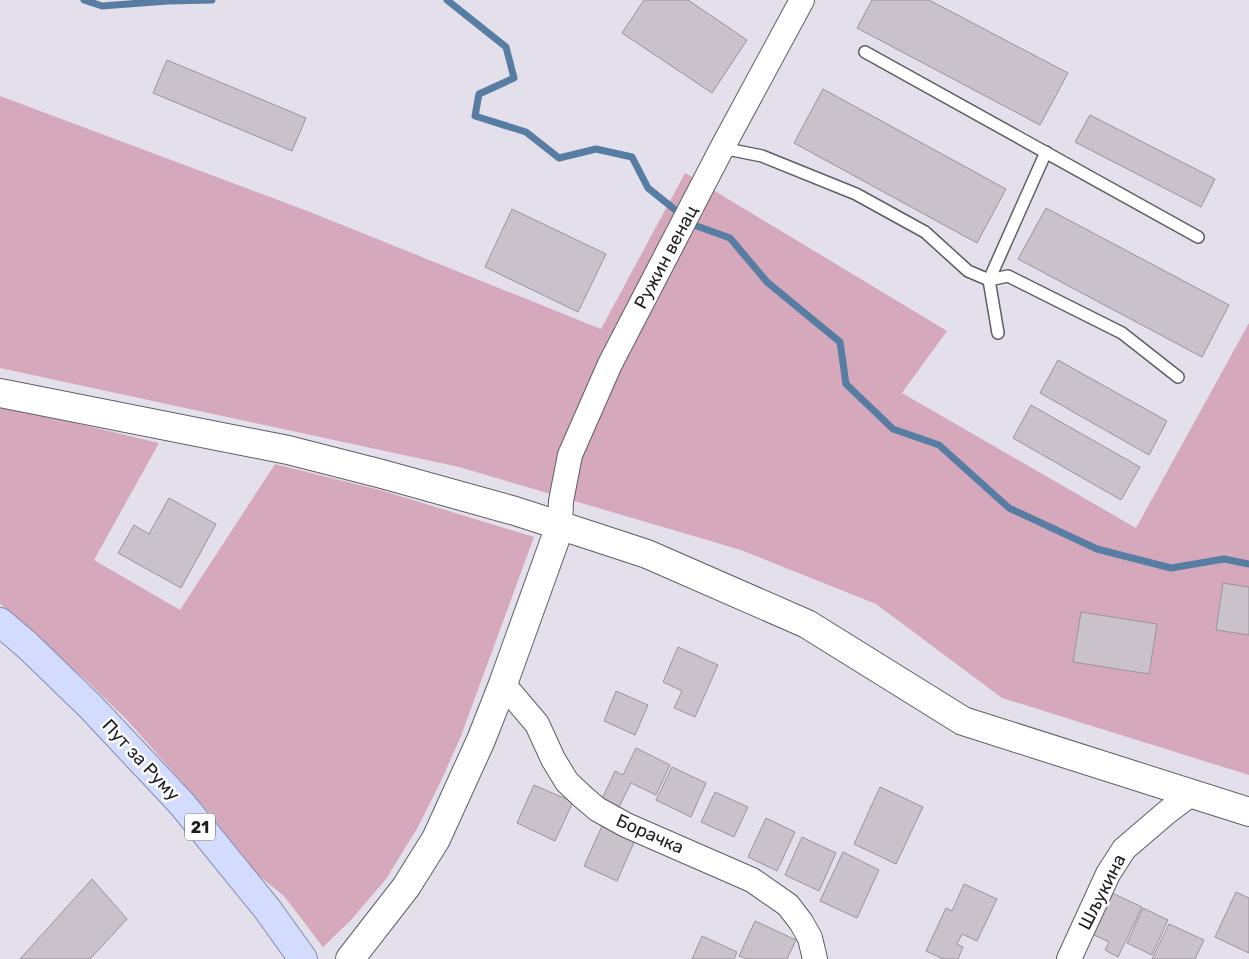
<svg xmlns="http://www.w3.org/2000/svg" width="1249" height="959" font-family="Rubik,sans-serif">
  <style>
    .green { fill: #d5a9bb }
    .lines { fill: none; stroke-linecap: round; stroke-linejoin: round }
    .stream { stroke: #577ea2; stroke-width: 7 }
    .building { fill: #cac2ca; stroke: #9b939b }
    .lane-casing { stroke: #5f5c65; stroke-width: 14 }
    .street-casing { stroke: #5f5c65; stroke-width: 26 }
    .secondary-casing { stroke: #5f5c65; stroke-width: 30 }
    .primary-casing { stroke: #808ab0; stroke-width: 30 }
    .lane { stroke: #fff; stroke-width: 11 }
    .street { stroke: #fff; stroke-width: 24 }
    .secondary { stroke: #fff; stroke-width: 28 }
    .primary { stroke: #d3dcfe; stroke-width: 28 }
    .labels { text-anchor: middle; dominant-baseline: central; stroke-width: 5; stroke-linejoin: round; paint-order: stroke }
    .shield { fill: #fff; stroke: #626164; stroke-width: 1 }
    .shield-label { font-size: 16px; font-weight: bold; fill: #1e1d21 }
    .street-label { font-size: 18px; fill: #1e1d21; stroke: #fff }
  </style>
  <rect width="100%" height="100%" fill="#e3e0eb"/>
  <g class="green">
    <path d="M0 96 310 212 601 329 685 173 947 331 902 393 1136 528 1249 323V775L1002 698 876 604 741 550 459 467 0 368Z"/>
    <path d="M0 405 159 443 94 560 180 610 275 464 380 490 534 537 461 736 441 781 418 827 386 879 351 920 323 947 284 896 258 875 205 808 127 720 88 682 0 604Z"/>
  </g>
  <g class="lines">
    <g class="stream">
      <path d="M84 0 102 6 168 1 212 0"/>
      <path d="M447 0 506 47 514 78 479 94 475 116 526 132 559 158 596 149 632 157 648 188 694 225 730 238 767 282 840 342 846 384 893 429 939 445 1009 508 1097 549 1171 568 1224 559 1249 564"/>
    </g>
  </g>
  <g class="building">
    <path d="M644 0H688L747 40 712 93 622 33Z"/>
    <path d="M872 0H929L1068 73 1040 125 857 28Z"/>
    <path d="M167 60 306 118 292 151 153 93Z"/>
    <path d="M823 89 1006 189 977 243 794 143Z"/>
    <path d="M1090 115 1215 179 1201 207 1075 142Z"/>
    <path d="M1046 208 1229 305 1202 357 1018 259Z"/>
    <path d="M512 209 606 254 578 312 485 267Z"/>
    <path d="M1058 360 1167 421 1149 455 1040 393Z"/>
    <path d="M1031 405 1140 467 1121 500 1013 438Z"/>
    <path d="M169 498 216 524 181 588 118 553 134 525 149 534Z"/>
    <path d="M1223 583 1249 587V635L1216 630Z"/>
    <path d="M1081 612 1157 624 1149 674 1073 662Z"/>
    <path d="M678 647 718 665 695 717 674 708 682 691 663 682Z"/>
    <path d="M616 691 648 705 635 735 604 721Z"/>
    <path d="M636 748 670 765 656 795 631 783 619 807 602 799 615 771 623 775Z"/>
    <path d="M672 767 706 783 691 817 656 800Z"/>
    <path d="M534 785 573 802 555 841 517 823Z"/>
    <path d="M880 787 923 807 896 864 854 844Z"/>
    <path d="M715 792 748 807 734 837 701 822Z"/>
    <path d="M766 818 795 832 777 871 748 857Z"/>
    <path d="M602 826 635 840 617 881 584 866Z"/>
    <path d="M802 837 836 853 819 891 785 875Z"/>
    <path d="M843 852 879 870 857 918 820 901Z"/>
    <path d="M92 879 127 919 90 959H20Z"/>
    <path d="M964 884 997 899 977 941 962 934 957 944 963 947 958 959H943L926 951 946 908 952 911Z"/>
    <path d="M1110 892 1142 907 1118 957 1105 950 1109 942 1090 933Z"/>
    <path d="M1236 892 1249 898V953L1215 937Z"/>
    <path d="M1143 908 1168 920 1152 955 1127 943Z"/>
    <path d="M755 921 796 940 787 959H747L739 956Z"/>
    <path d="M1169 924 1204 940 1195 959H1152Z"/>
    <path d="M702 936 737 952 734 959H692Z"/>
  </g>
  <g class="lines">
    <g class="lane-casing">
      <g id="lane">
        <path d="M865 52 1198 237"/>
        <path d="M722 148 762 156 856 194 925 232 968 271 989 280 1008 276 1122 333 1178 377"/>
        <path d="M998 333 989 280 1046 152"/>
      </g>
    </g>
    <g class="street-casing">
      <g id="street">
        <path d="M560 526 561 501 570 455 610 364 722 148 802 0"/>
        <path d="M503 684 537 724 553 759 567 782 583 797 597 809 626 825 752 880 788 905 801 922 810 938 815 959"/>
        <path d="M1069 959 1108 874 1124 849 1166 813 1191 794"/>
      </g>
    </g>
    <g class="secondary-casing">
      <g id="secondary">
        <path d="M0 393 288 450 382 474 515 511 589 535 647 554 807 624 963 721 1249 812"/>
        <path d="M350 959 406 887 436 839 481 740 503 684 560 526"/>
      </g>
    </g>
    <g class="primary-casing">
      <path id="primary" d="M0 622 28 646 90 706 182 804 268 910 303 959"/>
    </g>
    <use href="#lane" class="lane"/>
    <use href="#street" class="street"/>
    <use href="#secondary" class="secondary"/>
    <use href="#primary" class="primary"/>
  </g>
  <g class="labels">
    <rect class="shield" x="185" y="813.5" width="30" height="27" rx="4"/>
    <g class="shield-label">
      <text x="200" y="827">21</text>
    </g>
    <g class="street-label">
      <text transform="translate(666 257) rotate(-62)">Ружин венац</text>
      <text transform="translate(141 760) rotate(47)">Пут за Руму</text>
      <text transform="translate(650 834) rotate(24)">Борачка</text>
      <text transform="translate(1102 892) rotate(-63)">Шљукина</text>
    </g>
  </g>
</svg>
